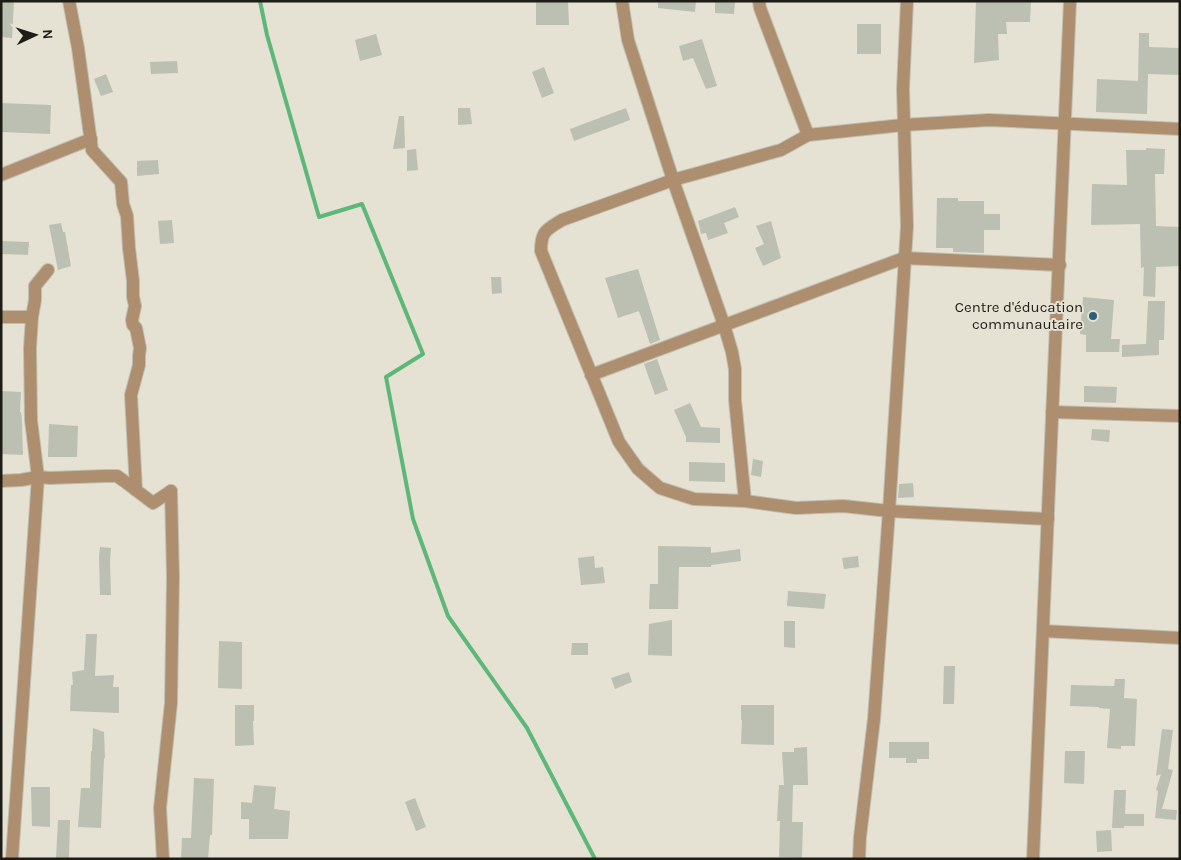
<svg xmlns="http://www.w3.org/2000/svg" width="1181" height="860" font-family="Karla,sans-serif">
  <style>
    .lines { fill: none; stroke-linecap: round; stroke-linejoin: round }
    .stream { stroke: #5db877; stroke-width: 4 }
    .building { fill: #bbc0b2 }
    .minor-casing { stroke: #c1beb1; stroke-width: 14 }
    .tertiary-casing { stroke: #c1beb1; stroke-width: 14 }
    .minor { stroke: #ad8e6e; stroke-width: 12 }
    .tertiary { stroke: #ad8e6e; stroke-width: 12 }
    .poi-dot { fill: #2c5f7c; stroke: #e5e1d3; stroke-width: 2 }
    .labels { text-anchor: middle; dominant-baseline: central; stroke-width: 4; stroke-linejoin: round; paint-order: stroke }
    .poi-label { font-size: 15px; fill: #1e1c17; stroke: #e5e1d3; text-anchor: end }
  </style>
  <rect width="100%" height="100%" fill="#e5e1d3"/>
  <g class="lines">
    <path class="stream" d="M260 1 267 35 319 217 362 204 423 354 386 377 413 519 448 616 527 728 595 859"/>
  </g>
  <g class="building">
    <path d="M1 1H14L12 38 1 37Z"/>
    <path d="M536 1H568L569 25H536Z"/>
    <path d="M658 1H696L695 12 658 8Z"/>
    <path d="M715 1H735L734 14 715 13Z"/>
    <path d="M976 1H1031L1030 22H1006L1007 34H998L999 60 974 63Z"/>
    <rect x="857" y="24" width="24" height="30"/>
    <path d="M1139 33H1149V47L1180 48V75L1148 74 1147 114 1096 112 1097 79 1138 81Z"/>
    <path d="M376 34 382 55 360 61 355 40Z"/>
    <path d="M702 39 717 86 706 89 693 58 683 61 679 46Z"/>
    <path d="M177 61 178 73 151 74 150 62Z"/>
    <path d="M544 67 554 93 542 98 532 72Z"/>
    <path d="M106 74 113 92 101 96 94 79Z"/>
    <path d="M1 103 51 105 50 134 1 132Z"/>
    <path d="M458 108H470L472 124 458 125Z"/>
    <path d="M626 108 630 120 574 141 570 129Z"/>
    <path d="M399 116H404L405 148 393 149Z"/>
    <path d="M1146 148 1165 149 1164 174H1155L1156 226 1180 227V266L1156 267 1155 297 1143 296 1144 267 1141 268 1140 224 1091 225 1092 184 1127 185 1126 150H1146Z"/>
    <path d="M416 149 418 170 407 171V150Z"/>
    <path d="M158 160 159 174 137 176V161Z"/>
    <path d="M937 198H958V201H984V214H1000V230H984V253L953 252V248H936Z"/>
    <path d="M735 207 739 217 724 223 728 233 708 240 706 233 701 234 698 221Z"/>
    <path d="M172 220 174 243 160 244 158 221Z"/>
    <path d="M771 221 781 258 763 266 755 248 764 244 756 226Z"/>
    <path d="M61 223 63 232H65L71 266 58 270 49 225Z"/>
    <path d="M1 241 29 242 28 255 1 254Z"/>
    <path d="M638 269 660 340 650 344 639 311 618 318 605 278Z"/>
    <path d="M491 277H501L502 293 492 294Z"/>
    <path d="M1083 297 1114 300 1111 339H1120L1119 352H1086V335L1080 334Z"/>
    <path d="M1148 301H1165L1164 340H1159V355L1122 357V345L1146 344Z"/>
    <path d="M657 359 668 390 655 395 644 364Z"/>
    <path d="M1084 386 1117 387 1116 403 1084 402Z"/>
    <path d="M1 391 21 392 20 412H21L22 421 23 455 1 454Z"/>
    <path d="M690 403 701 427 720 428V443L686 442V437L674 410Z"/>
    <path d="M49 424 78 426 77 457H48Z"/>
    <path d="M1092 429 1110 430 1109 442 1091 440Z"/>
    <path d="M753 459 763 461 761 477 751 475Z"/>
    <path d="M689 462 725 463V482L689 481Z"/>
    <path d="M913 483 914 497 898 498 899 484Z"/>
    <path d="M658 546 711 547V553L740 549 741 561 711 565V567H679L678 609H649L650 584H658Z"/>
    <path d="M100 547 111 548 110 562 111 595H100L99 556Z"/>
    <path d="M594 556 595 568 603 567 605 583 581 585 578 558Z"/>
    <path d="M858 556 859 567 844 569 842 558Z"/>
    <path d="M788 591 826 594 824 609 787 606Z"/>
    <path d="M672 620V656L648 655 649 624Z"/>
    <path d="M784 621H795V648L784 647Z"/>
    <path d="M86 634H97L95 676 114 675 113 687H119V713L70 711 71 685H73L72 672 84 670Z"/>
    <path d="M219 641 242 642V689L218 688Z"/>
    <path d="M572 643H588V655H571Z"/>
    <path d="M944 666H955L954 704H943Z"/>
    <path d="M629 672 632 682 615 689 611 678Z"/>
    <path d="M1115 679H1125L1124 698 1137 699 1135 746H1121V749L1107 748 1110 709 1099 708V707L1070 706 1071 685 1114 686Z"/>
    <path d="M235 705H254V721H253L254 745 235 746Z"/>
    <path d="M741 705H774V745L741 744 742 720H741Z"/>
    <path d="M93 728 104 732 105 758H104L101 828 78 827 81 788H90L91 751H92Z"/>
    <path d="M1162 729 1173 730 1168 769 1173 770 1162 809 1177 810 1176 820 1155 818 1158 791 1156 790 1161 774 1156 776Z"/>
    <path d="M889 742H929V759H917V763H906V758H889Z"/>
    <path d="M807 747 808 785H787H793L792 822H803L802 858 779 857 780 821H777L779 785H784L782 752H794V748Z"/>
    <path d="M1065 751H1085L1084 784 1064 783Z"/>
    <path d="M194 778 214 779 212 835H210L208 859H181L182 838H191Z"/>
    <path d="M254 785 276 787 274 809 290 811 288 839H249V819H241V802L252 803Z"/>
    <path d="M31 787H50V827L32 826Z"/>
    <path d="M1114 790H1126L1125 814H1144V826H1124V828H1112Z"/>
    <path d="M415 798 426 827 416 831 405 802Z"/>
    <path d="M58 820H70L69 858H56Z"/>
    <path d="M1111 830 1112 851 1097 852 1096 831Z"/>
  </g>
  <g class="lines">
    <g class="minor-casing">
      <g id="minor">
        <path d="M69 1 78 48 92 150 121 182 123 204 127 216 129 248 133 281V297L135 306 132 320 133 325 136 328 140 348 139 356V365L131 395 136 490"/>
        <path d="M622 1 628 40 673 180 724 325 732 352 735 369V400L745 501"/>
        <path d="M759 1 760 8 808 135"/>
        <path d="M1 175 91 139"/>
        <path d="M1 317H32"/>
        <path d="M591 375 904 258 1060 265"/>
        <path d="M1052 412 1180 416"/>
        <path d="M1 481 21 480 38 477 50 478 105 476H117L124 481 153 503 171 491"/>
        <path d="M1048 519 889 511 843 506 796 508 745 501 694 499 660 488 638 469 619 442 541 251C541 231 546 230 562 220L673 180 781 150 808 135 903 125 989 120 1180 129"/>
        <path d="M1043 631 1180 638"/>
        <path d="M12 859 38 477 31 420 30 348 32 317 35 300V286L48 270"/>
        <path d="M163 859 160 808 171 703 173 577 171 491"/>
        <path d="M859 859 860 837 874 719 889 511 907 226 903 89 907 1"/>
      </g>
    </g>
    <g class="tertiary-casing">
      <path id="tertiary" d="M1033 859 1070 1"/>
    </g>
    <use href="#minor" class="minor"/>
    <use href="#tertiary" class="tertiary"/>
  </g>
  <circle class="poi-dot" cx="1093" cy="316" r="5"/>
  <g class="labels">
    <g class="poi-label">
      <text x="1083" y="307">Centre d'éducation<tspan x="1083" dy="17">communautaire</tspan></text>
    </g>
  </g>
  <rect width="1181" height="860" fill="none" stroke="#1e1c17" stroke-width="5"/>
  <g transform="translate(35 35) rotate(86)" stroke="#e5e1d3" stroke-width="4" paint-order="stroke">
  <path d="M0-4L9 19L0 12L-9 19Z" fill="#1e1c17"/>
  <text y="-8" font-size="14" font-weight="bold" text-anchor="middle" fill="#1e1c17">N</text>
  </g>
</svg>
